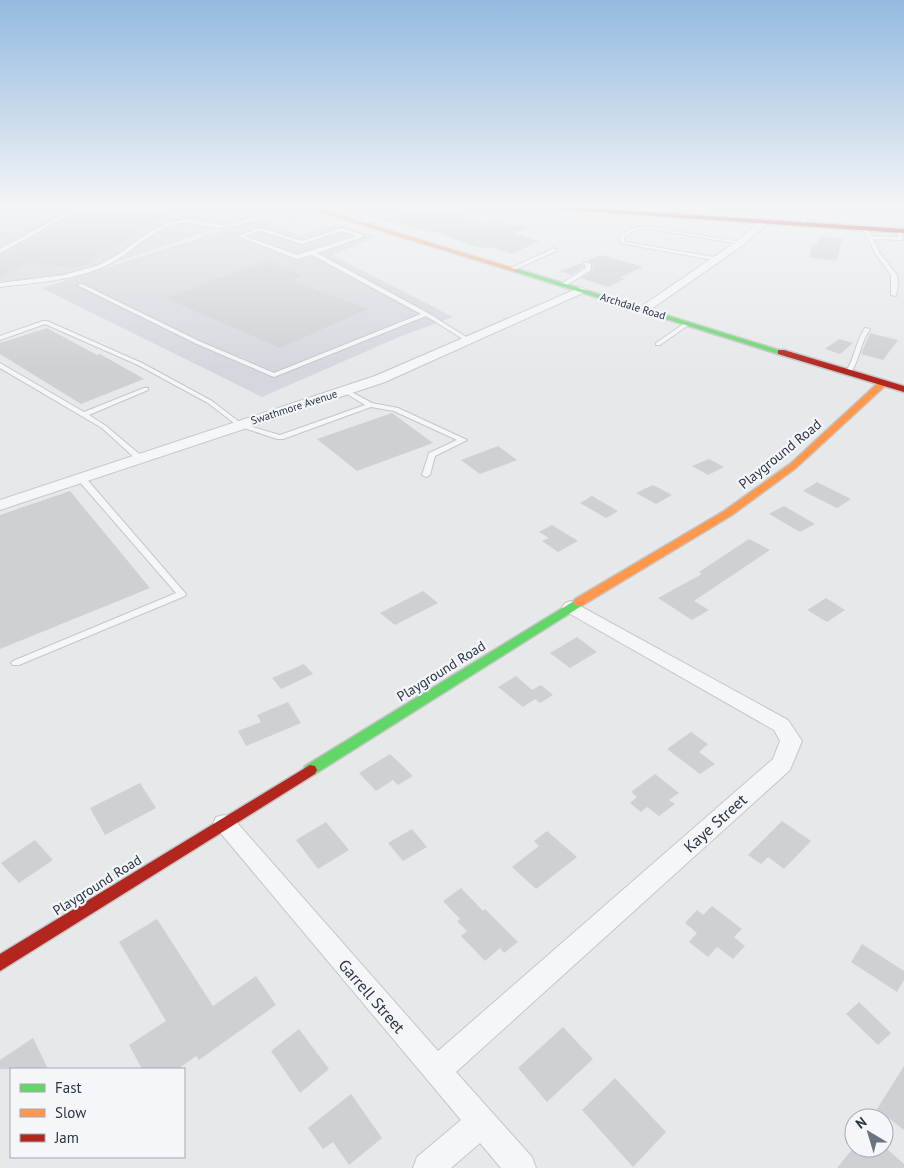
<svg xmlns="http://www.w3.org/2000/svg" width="904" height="1168" font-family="'PT Sans',sans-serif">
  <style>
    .built { fill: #d4d7dd }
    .building { fill: #ced0d3 }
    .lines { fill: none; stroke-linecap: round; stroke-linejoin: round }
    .lane-casing { stroke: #c4c6c8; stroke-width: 2 }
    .street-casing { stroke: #c4c6c8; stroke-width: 2 }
    .fast-casing { stroke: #c4c6c8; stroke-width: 3 }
    .slow-casing { stroke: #c4c6c8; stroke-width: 3 }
    .jam-casing { stroke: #c4c6c8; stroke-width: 3 }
    .lane { fill: #f5f6f7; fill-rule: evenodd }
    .street { fill: #f5f6f7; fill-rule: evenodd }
    .fast { fill: #63d668; fill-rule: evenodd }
    .slow { fill: #ff974d; fill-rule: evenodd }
    .jam { fill: #b3261e; fill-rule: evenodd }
    .labels { text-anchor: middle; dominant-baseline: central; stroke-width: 4.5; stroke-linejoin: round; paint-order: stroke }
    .far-street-label { font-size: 11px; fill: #2b3445; stroke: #f4f6f9 }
    .street-label { font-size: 14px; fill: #2b3445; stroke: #f4f6f9 }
    .near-street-label { font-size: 16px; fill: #2b3445; stroke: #f4f6f9 }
  </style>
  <rect width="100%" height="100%" fill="#e6e8ea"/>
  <g class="built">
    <path d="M0 206H284L74 276 0 288Z"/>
    <path d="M262 218 298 235 336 224 377 237 332 255 453 317 399 337 262 397 42 288Z"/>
  </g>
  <g class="building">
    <path d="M93 206H180L81 268 26 263 0 279V256Z"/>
    <path d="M348 206H368L397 208 374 216 347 210Z"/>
    <path d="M406 209 448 215V211H464L463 219 490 224 495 221 529 228 514 233 540 241 511 254 491 247 487 249 469 245 441 234 382 220 400 216Z"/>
    <path d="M820 236 843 239 836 261 809 257 813 244H817Z"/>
    <path d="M601 255 643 267 621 277 625 279 608 287 581 278 593 270 592 263 587 261Z"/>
    <path d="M267 261 302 276 290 280 368 309 280 348 165 298Z"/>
    <path d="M582 263 584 267 571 275 560 271Z"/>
    <path d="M47 328 97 355 100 354 144 379 81 404 0 354V343Z"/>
    <path d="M870 333 898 340 883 360 861 354Z"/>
    <path d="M839 339 853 343 840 354 825 349Z"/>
    <path d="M392 413 433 443 357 471 317 439Z"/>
    <path d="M498 446 517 460 480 474 461 460Z"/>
    <path d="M709 459 724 467 708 475 692 466Z"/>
    <path d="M817 482 851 499 837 508 803 491Z"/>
    <path d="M653 485 672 495 656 504 636 493Z"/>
    <path d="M70 491 150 588 0 649V515Z"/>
    <path d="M592 496 618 511 606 518 580 503Z"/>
    <path d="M784 506 815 524 800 532 769 514Z"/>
    <path d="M552 525 578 541 558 552 542 541 549 538 539 532Z"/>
    <path d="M749 539 770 550 694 601 709 610 692 620 658 598 702 574 699 572Z"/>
    <path d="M423 591 438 603 395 625 380 613Z"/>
    <path d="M826 598 845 610 827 622 807 610Z"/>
    <path d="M577 637 597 652 570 668 550 653Z"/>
    <path d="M304 664 313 674 281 689 272 678Z"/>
    <path d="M516 676 532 690 541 685 553 695 540 703 535 699 523 707 498 687Z"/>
    <path d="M288 702 301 723 246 746 238 731 261 722 257 715Z"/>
    <path d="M691 732 708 744 699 752 715 764 700 774 667 749Z"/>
    <path d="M390 754 413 776 398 785 393 780 376 791 359 773Z"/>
    <path d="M655 774 679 793 669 800 675 804 659 816 647 807 641 812 630 803 637 797 631 792Z"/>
    <path d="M140 783 156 808 105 835 90 808Z"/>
    <path d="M782 821 811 841 784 869 768 857 761 864 748 855Z"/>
    <path d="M326 822 349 850 318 869 296 840Z"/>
    <path d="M412 829 427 847 403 861 388 843Z"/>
    <path d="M547 831 577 857 536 889 512 867 539 846 534 841Z"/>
    <path d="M35 840 53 860 19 883 1 863Z"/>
    <path d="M461 888 483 911 485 909 518 942 504 953 500 948 485 961 461 936 467 931 457 921 460 919 443 901Z"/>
    <path d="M712 906 742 929 734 937 745 946 733 959 717 947 708 957 689 942 697 933 685 923 697 910 703 915Z"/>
    <path d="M157 919 213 1006 256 976 276 1005 199 1060 196 1056 178 1069H142L129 1045 166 1021 119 942Z"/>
    <path d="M862 944 904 971V980L897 992 851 962Z"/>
    <path d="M859 1002 891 1033 878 1045 846 1014Z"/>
    <path d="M563 1027 593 1059 547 1102 518 1068Z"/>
    <path d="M299 1029 329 1069 300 1093 271 1051Z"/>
    <path d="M33 1038 48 1069H0V1060Z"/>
    <path d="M904 1066V1130L877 1109Z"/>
    <path d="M615 1078 666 1132 633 1167 582 1110Z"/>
    <path d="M351 1094 382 1138 349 1165 333 1142 323 1149 308 1128Z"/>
    <path d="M853 1148H886L904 1164V1168H837Z"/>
  </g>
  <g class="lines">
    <g class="lane-casing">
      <g id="lane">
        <path d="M80 206H85L0 253V249Z"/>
        <path d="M291 206H296C287 211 230 229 220 228 203 227 189 219 172 225 149 232 132 252 111 263 77 281 37 282 0 287V283L64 275 99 265 119 254 148 233 168 223 187 219 226 226Z"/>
        <path d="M399 206H404L405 207 400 214 360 224 358 223V222L370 219 348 212 350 211 374 218 396 212 400 207Z"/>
        <path d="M690 206H705L748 209 750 210V221L748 222 746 221V211L692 207Z"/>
        <path d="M802 206H806L807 210 804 213 807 225 805 226 803 225 800 213 803 210Z"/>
        <path d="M318 210 322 211 291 222 287 221Z"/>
        <path d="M646 226 740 242 742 243 740 244 646 228 633 231 624 237V241L626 242 720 258V260L718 261 626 244 620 242V236L629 229Z"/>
        <path d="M261 228 302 241 342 228 363 235V237L317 253 428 313 471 340 466 341 426 316 274 377 197 344 77 285 82 284 201 342 274 373 421 314 312 255 297 259 237 236ZM261 231 302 244 342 231 356 236 297 255 244 236Z"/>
        <path d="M863 228H867L871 236 898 237 897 231 899 230 901 231 903 240 873 239 880 253 897 275 898 284 896 296 891 295V275L875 253Z"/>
        <path d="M554 248 556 249V251L514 270 509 269Z"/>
        <path d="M584 262 591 264V270L565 286H561V284L586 268Z"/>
        <path d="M43 321H47L142 363 212 401 242 424 280 435 365 405 342 391V389L344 388 372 403 398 408 467 440 435 456 430 475 426 477 422 475 429 453 457 440 394 411 371 407 283 439H277L238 426 208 403 138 365 45 324 0 340V336Z"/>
        <path d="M685 323 690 324 660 345H656V343Z"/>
        <path d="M865 328 870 329C860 343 860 360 850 374H846L845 373C855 359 855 342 865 328Z"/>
        <path d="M0 363 84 412 144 388H148V390L89 415 106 426 144 458 140 460H137L102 428 0 368Z"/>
        <path d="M78 476H84L186 594 185 596 19 665H13L11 663 13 661 176 593 78 480 77 478Z"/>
      </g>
    </g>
    <g class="street-casing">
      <g id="street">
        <path d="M761 220 769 222 743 245 647 312H639V308L737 241Z"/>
        <path d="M581 287 586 290 585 292 385 382 0 510V500L375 376Z"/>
        <path d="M571 601 788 720 802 741 790 770 456 1072 532 1157 536 1168H501L480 1143 451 1168H413L417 1157 461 1120 213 824 216 817 224 815 232 817 438 1051 773 759 780 741 774 730 565 611 562 607 565 603Z"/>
      </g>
    </g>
    <g class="fast-casing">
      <g id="fast">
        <path d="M513 269H517L785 352 778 354 513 271Z"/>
        <path d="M579 598 583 599 585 602 583 605 315 774 310 775 305 774 303 770 305 766Z"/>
      </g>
    </g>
    <g class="slow-casing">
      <g id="slow">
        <path d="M301 206H309L518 270 513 271Z"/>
        <path d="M883 380 886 381V385L796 468 732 515 583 605H575L573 602 575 599 724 511 790 464 880 381Z"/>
      </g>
    </g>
    <g class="jam-casing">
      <g id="jam">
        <path d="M537 206H559L904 229V233L540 208Z"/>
        <path d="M778 350H784L904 386V392L778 354Z"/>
        <path d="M310 765 315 766 317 770 315 774 0 971V954Z"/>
      </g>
    </g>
    <use href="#lane" class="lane"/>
    <use href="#street" class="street"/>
    <use href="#fast" class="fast"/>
    <use href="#slow" class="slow"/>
    <use href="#jam" class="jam"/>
  </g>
  <linearGradient id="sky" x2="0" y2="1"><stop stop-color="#93bae0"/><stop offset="0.56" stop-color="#f4f5f6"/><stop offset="1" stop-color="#f4f5f6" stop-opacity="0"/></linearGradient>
  <rect width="904" height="369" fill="url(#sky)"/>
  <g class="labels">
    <g class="far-street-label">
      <text transform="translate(633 306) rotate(17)">Archdale Road</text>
      <text transform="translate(294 407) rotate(-18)">Swathmore Avenue</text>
    </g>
    <g class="street-label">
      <text transform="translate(780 454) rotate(-39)">Playground Road</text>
      <text transform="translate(441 671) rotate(-32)">Playground Road</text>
      <text transform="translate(97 885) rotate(-32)">Playground Road</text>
    </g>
    <g class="near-street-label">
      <text transform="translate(715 823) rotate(-42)">Kaye Street</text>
      <text transform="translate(372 996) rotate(49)">Garrell Street</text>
    </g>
  </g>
  <rect x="10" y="1068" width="175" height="90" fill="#f4f6f9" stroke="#a4a8b1"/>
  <rect x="20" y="1084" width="25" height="8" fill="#63d668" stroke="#a4a8b1"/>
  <text x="55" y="1093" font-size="15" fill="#2b3445">Fast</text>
  <rect x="20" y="1109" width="25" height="8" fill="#ff974d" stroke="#a4a8b1"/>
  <text x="55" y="1118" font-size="15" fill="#2b3445">Slow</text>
  <rect x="20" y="1134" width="25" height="8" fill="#b3261e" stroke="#a4a8b1"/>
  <text x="55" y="1143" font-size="15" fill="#2b3445">Jam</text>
  <g transform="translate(869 1133) rotate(322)"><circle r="24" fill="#f4f6f9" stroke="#a4a8b1"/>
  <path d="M0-4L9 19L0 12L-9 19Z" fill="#6c737f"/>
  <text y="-8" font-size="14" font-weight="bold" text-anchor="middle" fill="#2b3445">N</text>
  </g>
</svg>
